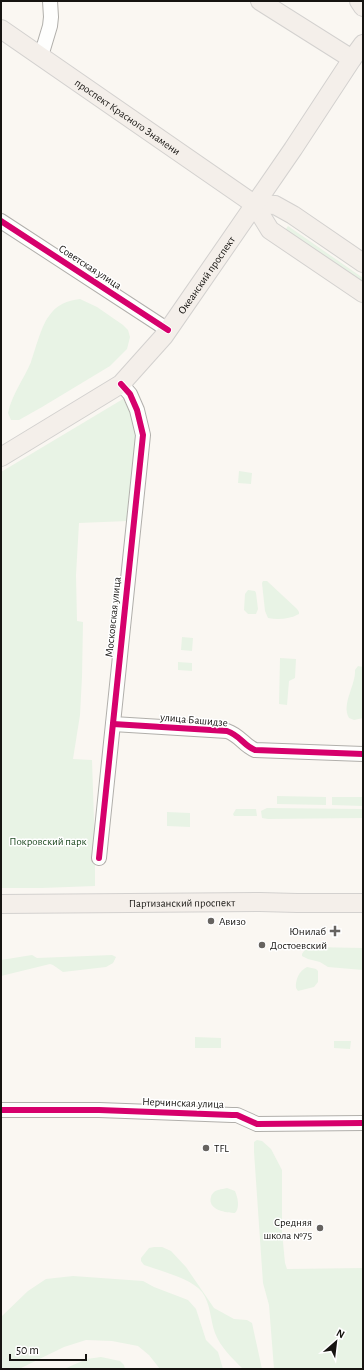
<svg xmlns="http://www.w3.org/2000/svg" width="364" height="1370" font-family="'Alegreya Sans',sans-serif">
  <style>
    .green { fill: #e8f3e5 }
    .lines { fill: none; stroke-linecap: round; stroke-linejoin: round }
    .minor-casing { stroke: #b1afab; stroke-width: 16 }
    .major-casing { stroke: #d3d1cf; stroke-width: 20 }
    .minor { stroke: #fefefd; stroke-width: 14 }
    .major { stroke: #f4efea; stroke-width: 18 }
    .cycleway-casing { stroke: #fff; stroke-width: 8 }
    .cycleway { stroke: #d6006c; stroke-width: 6 }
    .poi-dot { fill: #666360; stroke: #fff; stroke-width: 1.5 }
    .labels { text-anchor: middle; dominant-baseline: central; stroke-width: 3; stroke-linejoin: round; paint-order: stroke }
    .street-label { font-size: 11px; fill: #161411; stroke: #fff }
    .park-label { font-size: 11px; fill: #234e26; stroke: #fff }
    .poi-label { font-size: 11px; fill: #161411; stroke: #fff; text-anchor: start }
  </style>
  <rect width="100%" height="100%" fill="#faf7f2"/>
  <g class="green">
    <path d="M288 226 363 278V287L284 232Z"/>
    <path d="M80 299 97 307 123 325 128 330 130 337 127 349 110 366 42 407 19 420H11L8 413C12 394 24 379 31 362 35 350 42 324 49 316 57 304 67 301 80 299Z"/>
    <path d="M123 399 129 409 137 434 128 521 79 523 76 575 77 621 83 622 82 677 80 715 73 759 92 760 95 852V886L42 888H1V472Z"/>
    <path d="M239 471 252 473 251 484 238 483Z"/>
    <path d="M263 581H267L297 609 299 612V614C290 619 278 620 268 618L265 611 262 583Z"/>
    <path d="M248 590 255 591 256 593 258 609 256 614H248L244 610 245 594Z"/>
    <path d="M182 637 193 638 192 651 181 650Z"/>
    <path d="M280 658 296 659 295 678 289 681 287 705 279 704Z"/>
    <path d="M178 662 192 663V671L178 670Z"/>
    <path d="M358 666 363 667V718L354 720 349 718C341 704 356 685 355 670Z"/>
    <path d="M277 796 326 797V805L277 804Z"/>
    <path d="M332 797H363V806L332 805Z"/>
    <path d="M267 808 363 809V818L268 819 262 818 261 811Z"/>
    <path d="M236 809H256L257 816H234L233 814Z"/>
    <path d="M167 812 190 813V827L167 826Z"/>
    <path d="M312 947 363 948V970L328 967 320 962 308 959 302 956V954L306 948Z"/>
    <path d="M32 955 37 958 112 955 116 957 113 963 106 967 63 972 53 965 50 964 1 976V960Z"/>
    <path d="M307 967 316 969 318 971V982L314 987 298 991 296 988C295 980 299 971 307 967Z"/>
    <path d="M195 1037 221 1038V1048H195Z"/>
    <path d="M334 1041H351L350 1049 334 1048Z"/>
    <path d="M257 1140 262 1141 271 1149 282 1170V1232L285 1263 287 1269 363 1268V1369H274L269 1305 263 1283 254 1152V1142Z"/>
    <path d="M227 1188 235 1191C238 1198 240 1208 235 1213 227 1213 207 1210 211 1197 211 1195 213 1193 214 1192 218 1189 224 1189 227 1188Z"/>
    <path d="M154 1247H162L171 1251 186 1267 214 1308 234 1319 247 1320 252 1323 262 1369H243C232 1358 221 1348 215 1333 210 1320 211 1304 202 1292 191 1278 160 1271 144 1265L141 1261V1258L149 1248Z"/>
    <path d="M73 1276 143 1281 154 1287 188 1300 196 1309 206 1340 218 1352 223 1369H160L149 1355 138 1346 112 1341 86 1340 64 1347 19 1369H1V1317L28 1291 46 1279Z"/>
    <path d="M101 1357 120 1361 124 1365 125 1369H64L87 1359Z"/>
  </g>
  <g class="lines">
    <g class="minor-casing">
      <g id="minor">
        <path d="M41 56 50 26 51 17 50 1"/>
        <path d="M1 221 168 330"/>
        <path d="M113 724 227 731C241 736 243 745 255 750L363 754"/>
        <path d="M99 858 143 435 137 410 130 394 121 384"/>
        <path d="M1 1110H99L232 1115H237L257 1124 363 1123"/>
      </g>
    </g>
    <g class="major-casing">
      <g id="major">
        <path d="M260 1 352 59"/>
        <path d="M359 1 363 7"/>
        <path id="s1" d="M1 29 254 204 270 230 363 293"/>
        <path d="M254 204 275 205 293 215 363 263"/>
        <path id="s2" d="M1 457 121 384 164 336 293 149 352 59 363 44"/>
        <path id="s3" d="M1 904 260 902 297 903H363"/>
      </g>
    </g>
    <use href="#minor" class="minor"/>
    <use href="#major" class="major"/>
    <g class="cycleway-casing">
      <g id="cycleway">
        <path d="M1 221 168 330"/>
        <path d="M113 724 227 731C241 736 243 745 255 750L363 754"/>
        <path d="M99 858 143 435 137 410 130 394 121 384"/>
        <path d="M1 1110H99L232 1115H237L257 1124 363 1123"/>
      </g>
    </g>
    <use href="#cycleway" class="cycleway"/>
  </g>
  <g class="poi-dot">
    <circle cx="211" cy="921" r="4"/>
    <path d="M333 925h4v4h4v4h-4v4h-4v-4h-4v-4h4z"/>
    <circle cx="262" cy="945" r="4"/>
    <circle cx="206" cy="1148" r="4"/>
    <circle cx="320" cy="1228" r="4"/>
  </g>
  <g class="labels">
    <g class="street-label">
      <text stroke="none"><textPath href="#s1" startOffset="154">проспект Красного Знамени</textPath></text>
      <text transform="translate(90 267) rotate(33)">Советская улица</text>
      <text stroke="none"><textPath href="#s2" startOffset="279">Океанский проспект</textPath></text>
      <text transform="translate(113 617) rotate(-84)">Московская улица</text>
      <text transform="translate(194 720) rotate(5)">улица Башидзе</text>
      <text stroke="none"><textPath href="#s3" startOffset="181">Партизанский проспект</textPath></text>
      <text transform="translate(183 1103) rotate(2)">Нерчинская улица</text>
    </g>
    <g class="park-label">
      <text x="48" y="841">Покровский парк</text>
    </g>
    <g class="poi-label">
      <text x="219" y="921">Авизо</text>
      <text x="326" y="931" text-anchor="end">Юнилаб</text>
      <text x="270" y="945">Достоевский</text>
      <text x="214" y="1148">TFL</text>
      <text x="312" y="1222" text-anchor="end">Средняя<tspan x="312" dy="13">школа №75</tspan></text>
    </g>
  </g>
  <rect width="364" height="1370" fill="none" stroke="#161411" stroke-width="4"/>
  <g transform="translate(336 1342) rotate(28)" stroke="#ffffff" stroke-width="3" paint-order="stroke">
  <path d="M0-3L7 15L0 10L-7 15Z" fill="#161411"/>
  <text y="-6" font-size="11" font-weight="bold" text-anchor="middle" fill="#161411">N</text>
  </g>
  <path d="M10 1354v6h76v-6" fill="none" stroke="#161411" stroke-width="2"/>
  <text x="16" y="1354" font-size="12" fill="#161411" stroke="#ffffff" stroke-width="3" paint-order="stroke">50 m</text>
</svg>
